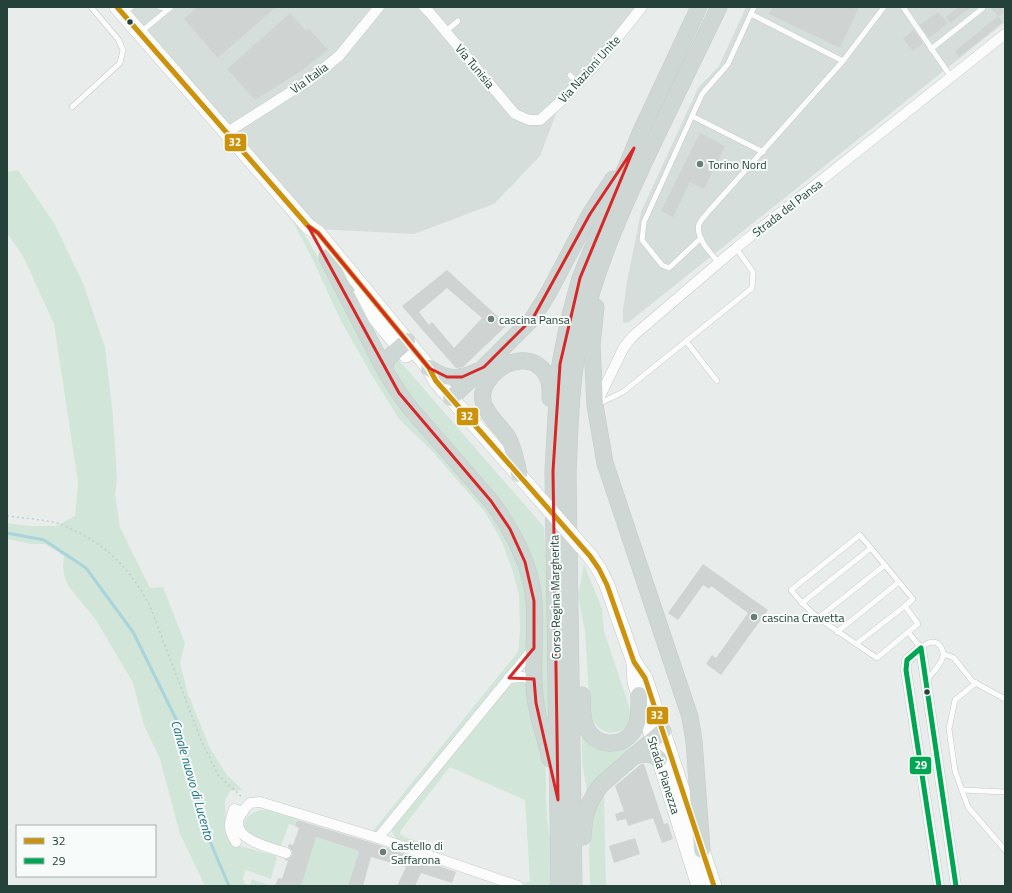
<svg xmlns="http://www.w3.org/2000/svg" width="1012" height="893" font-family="'Titillium Web',sans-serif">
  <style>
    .built { fill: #d6dedb }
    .green { fill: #d1e6d8 }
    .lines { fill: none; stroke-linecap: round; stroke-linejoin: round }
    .stream { stroke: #a9d4db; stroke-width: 3 }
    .building { fill: #cfd4d2; fill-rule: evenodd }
    .service-casing { stroke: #c5cac8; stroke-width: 6 }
    .minor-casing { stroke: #c5cac8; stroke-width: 11 }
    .secondary-casing { stroke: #c3cbc8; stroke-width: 16 }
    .primary-casing { stroke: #c3ccc9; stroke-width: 17 }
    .path { stroke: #c3ccca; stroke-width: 1.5; stroke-dasharray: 2 3; stroke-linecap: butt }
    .service { stroke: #fcfcfc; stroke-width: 5 }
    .minor { stroke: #fcfcfc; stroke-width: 10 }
    .secondary { stroke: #fcfcfc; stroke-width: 15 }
    .primary { stroke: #cfd7d5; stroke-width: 16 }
    .secondary-bridge-casing { stroke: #c3cbc8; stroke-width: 16; stroke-linecap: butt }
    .secondary-bridge { stroke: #fcfcfc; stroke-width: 15 }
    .bus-1-casing { stroke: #f7fbf9; stroke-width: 8 }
    .bus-2-casing { stroke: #f7fbf9; stroke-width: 8 }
    .bus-1 { stroke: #cd920c; stroke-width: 5 }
    .bus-2 { stroke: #00a651; stroke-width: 5 }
    .marked { fill: none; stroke: #d62828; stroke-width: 3; stroke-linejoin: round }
    .bus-dot { fill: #24423a; stroke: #f7fbf9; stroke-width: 1.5 }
    .poi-dot { fill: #697e78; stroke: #f7fbf9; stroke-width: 1.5 }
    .labels { text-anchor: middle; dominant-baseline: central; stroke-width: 4; stroke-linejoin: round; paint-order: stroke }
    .street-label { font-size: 12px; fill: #24423a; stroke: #f7fbf9 }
    .poi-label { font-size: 12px; fill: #24423a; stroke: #f7fbf9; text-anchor: start }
    .water-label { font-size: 13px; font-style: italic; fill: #1c6f80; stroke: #f7fbf9 }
    .line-badge { stroke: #f7fbf9; stroke-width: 1.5 }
    .badge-label { font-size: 11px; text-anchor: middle; font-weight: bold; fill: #fff }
  </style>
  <rect width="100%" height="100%" fill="#e8edeb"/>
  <g class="built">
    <path d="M124 7H642L561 101 540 156 494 204 414 234 316 229Z"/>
    <path d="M746 7H1005V22L629 322 624 323 623 322V310L627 282 641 212 698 88 719 66Z"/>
  </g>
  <g class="green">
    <path d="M18 170 54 223 83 283 105 347 113 416 117 479 115 495 120 527 150 588 163 587 185 643 180 663 188 694 210 748 227 775 243 790 230 791 225 801 226 835 236 845 277 856 271 879 246 870 243 878 245 884 250 885 252 879 272 886H205L180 834 160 759 144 725 133 683 96 620 69 587 65 579 63 568 64 556 45 544H31L7 539V523L29 526H56L75 516 78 483 54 324 23 256 7 233V172Z"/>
    <path d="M274 198 297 224 308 240 343 301 487 507 510 545 525 587 527 606 528 650 378 833 372 832 518 652 520 631 519 594 511 566 501 540 485 512 431 450 399 419 370 372 341 321 311 256 293 222Z"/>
    <path d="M398 359 544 527 546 558 549 719 542 694V599L538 582 526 545 517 525 501 500 410 396 392 364Z"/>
    <path d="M584 564 602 609 604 631 630 709C634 738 597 741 590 713L585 631 578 596Z"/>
    <path d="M515 681 530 682 545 754 547 819 551 844 552 886H531L490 873V872L524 883 530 881 525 800 450 767 401 830 400 834 405 837 435 848 434 851 397 839C392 834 391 832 393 825L510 683Z"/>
    <path d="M586 735 629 744 633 749 587 792 582 761V737Z"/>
    <path d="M604 794 606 886H590C590 857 584 818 604 794Z"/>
    <path d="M261 810H268L297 819 295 826 289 824 281 846 248 835C237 822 249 813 261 810Z"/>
    <path d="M316 837 359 851 348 886 301 885Z"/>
  </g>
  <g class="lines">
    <path class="stream" d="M7 533 44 540 86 568 133 632 180 727 206 832 229 886"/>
  </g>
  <g class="building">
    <path d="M197 7H276L218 58 184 19Z"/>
    <path d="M773 7H859L840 48 769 14Z"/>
    <path d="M958 7H971L950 23 946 17Z"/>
    <path d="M990 7H1000L1004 12 998 16Z"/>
    <path d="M938 12 948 23 929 38 920 25Z"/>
    <path d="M290 13 306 31 309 29 328 50 301 71 255 100 227 69Z"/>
    <path d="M998 16 1003 22 959 57 955 51Z"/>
    <path d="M914 30 923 43 913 51 903 39Z"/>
    <path d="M700 133 725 146 704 189 690 182 673 217 661 211Z"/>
    <path d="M447 270 507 325 463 367 458 368H456L419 326 402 306ZM447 288 482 318 454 348 432 322 429 325 419 312Z"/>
    <path d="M703 564 768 610 721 675 706 664 712 655 716 658 748 613 711 586 709 589 703 585 678 620 668 613Z"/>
    <path d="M641 764H644L664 824 668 823 673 839 662 843 653 818 628 826 626 819 617 821 615 814 624 811 615 786Z"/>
    <path d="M297 820 376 844 456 872 452 883 421 873 415 886H397L406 867 371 857 363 886H348L359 851 316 837 301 886H275L278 878 282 879 288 861 284 859H288L292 855V851L288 847 289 844 293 845 299 828 295 826Z"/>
    <path d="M635 838 640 854 614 863 609 846Z"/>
  </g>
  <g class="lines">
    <g class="service-casing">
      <g id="service">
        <path d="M160 7 163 8 168 7"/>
        <path d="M903 7 951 77"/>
        <path d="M123 13 132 7"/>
        <path d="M751 14 843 61"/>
        <path d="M446 31 458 21"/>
        <path d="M141 32 171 7"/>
        <path d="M931 49 983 8"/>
        <path d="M570 75 578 84"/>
        <path d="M72 107 120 63 123 50 118 39 91 7"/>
        <path d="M692 116 763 152"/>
        <path d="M701 238 669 268 662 265 642 240 644 222 702 94 728 64 754 7"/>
        <path d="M719 263C711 253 695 238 699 224 701 220 706 215 709 211L843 61 884 7"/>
        <path d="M686 341 717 381"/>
        <path d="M598 404 623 392 752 288 753 272 736 248"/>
        <path d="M802 603 871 548"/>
        <path d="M818 618 885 565"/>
        <path d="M837 632 899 582"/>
        <path d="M908 632 877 658 818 618 802 603 791 590 860 535 913 599 905 606 918 624 908 632 921 648C925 645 928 642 933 642 941 643 945 652 942 659 939 667 932 673 927 680"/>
        <path d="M856 644 905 606"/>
        <path d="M944 654 954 658 972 681 1005 699"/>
        <path d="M976 683 955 700 949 729 955 771 968 807 1005 850"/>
        <path d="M962 790 1005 792"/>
      </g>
    </g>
    <g class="minor-casing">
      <g id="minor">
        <path d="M424 7 430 13 515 114 529 120H540L561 101 597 63 642 7"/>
        <path d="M226 133 308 81 339 56 379 7"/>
        <path d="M597 402 624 347 633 336 736 248 1005 34"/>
        <path d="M509 678 522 677 534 679"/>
        <path d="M378 838 534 648"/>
        <path d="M236 842C227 827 229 824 234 809L243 812"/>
        <path d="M286 853C272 848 230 839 239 818 241 813 246 807 250 803L260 802 378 838 518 886"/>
        <path d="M939 886 906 670 907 660 921 648 956 886"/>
      </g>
    </g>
    <g class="secondary-casing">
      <g id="secondary">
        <path d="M117 7 308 226 318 233 429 368 436 381 533 491"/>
        <path d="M358 297 406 355"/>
        <path d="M590 556 599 569 607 585 634 662 645 678 714 886"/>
        <path d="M634 663 635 682 699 886"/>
      </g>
    </g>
    <g class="primary-casing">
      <g id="primary">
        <path d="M327 257 386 372 399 393 410 408 491 501C512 529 532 567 534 602 537 635 530 669 536 703 539 722 546 740 550 759"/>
        <path d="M596 307 592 345 595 405 605 463 690 717 694 741 702 850"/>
        <path d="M429 368C446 380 459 380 478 371"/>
        <path d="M386 372 385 361 407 341"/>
        <path d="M451 398 484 367 533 318 549 292 590 214 613 179"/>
        <path d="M519 474C516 461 514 447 507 436 495 419 472 404 488 381 510 349 554 355 550 398"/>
        <path d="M582 695C583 706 581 719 587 729 597 748 625 748 635 728 640 718 639 706 639 695"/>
        <path d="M633 757C642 753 651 752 659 759"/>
        <path d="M583 837C584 815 588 801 602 784L663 731"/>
        <path d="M559 886 553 471 557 399 560 364 569 319 580 278 641 131 699 7"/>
        <path d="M574 886 568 474C570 423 571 373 583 324 599 258 628 196 657 135 678 92 698 50 719 7"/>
      </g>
    </g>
    <path class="path" d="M7 516C22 518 38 519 53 522 60 523 67 527 73 530 110 547 131 571 150 606L201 740 218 775 242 797"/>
    <use href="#service" class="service"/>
    <use href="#minor" class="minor"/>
    <use href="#secondary" class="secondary"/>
    <use href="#primary" class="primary"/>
    <g class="secondary-bridge-casing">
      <path id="secondary-bridge" d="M533 491 590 556"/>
    </g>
    <use href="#secondary-bridge" class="secondary-bridge"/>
    <g class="bus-1-casing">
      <path id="bus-1" d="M117 7 308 226 318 233 429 368 436 381 590 556 599 569 607 585 634 662 645 678 714 886"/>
    </g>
    <g class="bus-2-casing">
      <path id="bus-2" d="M939 886 906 670 907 660 921 648 956 886"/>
    </g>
    <use href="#bus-1" class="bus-1"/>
    <use href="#bus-2" class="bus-2"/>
  </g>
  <path class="marked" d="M634 148 580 278 560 364 553 471 558 800 536 703 534 679 509 678 534 648V601L525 562 510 529 491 501 399 393 308 226 318 233 429 368 447 377H462L484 367 533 318 590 214Z"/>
  <g class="bus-dot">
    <circle cx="130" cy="22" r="3.5"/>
    <circle cx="927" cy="692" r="3.5"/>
  </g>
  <g class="poi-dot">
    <circle cx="700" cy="164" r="4"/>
    <circle cx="491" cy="319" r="4"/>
    <circle cx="754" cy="617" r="4"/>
    <circle cx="383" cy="852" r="4"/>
  </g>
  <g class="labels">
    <g class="street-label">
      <text transform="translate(475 66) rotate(50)">Via Tunisia</text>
      <text transform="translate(589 69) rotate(-48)">Via Nazioni Unite</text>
      <text transform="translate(309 78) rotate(-36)">Via Italia</text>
      <text transform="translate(787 208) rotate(-38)">Strada del Pansa</text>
      <text transform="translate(555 597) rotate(-91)">Corso Regina Margherita</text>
      <text transform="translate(664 775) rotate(72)">Strada Pianezza</text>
    </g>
    <g class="poi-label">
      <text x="708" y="164">Torino Nord</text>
      <text x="499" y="319">cascina Pansa</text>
      <text x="762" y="617">cascina Cravetta</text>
      <text x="391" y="845">Castello di<tspan x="391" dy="14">Saffarona</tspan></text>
    </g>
    <g class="water-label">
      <text transform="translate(193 780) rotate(74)">Canale nuovo di Lucento</text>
    </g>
  </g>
  <g class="line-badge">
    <rect x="224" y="133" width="23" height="19" rx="4" fill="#cd920c"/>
    <rect x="456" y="407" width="23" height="19" rx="4" fill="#cd920c"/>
    <rect x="646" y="706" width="23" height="19" rx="4" fill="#cd920c"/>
    <rect x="909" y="756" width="23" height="19" rx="4" fill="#00a651"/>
  </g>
  <g class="badge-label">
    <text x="235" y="146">32</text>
    <text x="467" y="420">32</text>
    <text x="657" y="719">32</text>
    <text x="921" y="769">29</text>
  </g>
  <rect width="1012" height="893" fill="none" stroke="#24423a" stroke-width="16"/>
  <rect x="16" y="825" width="140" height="52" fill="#f7fbf9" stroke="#a3b1ad"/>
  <rect x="24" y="838" width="20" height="6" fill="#cd920c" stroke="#a3b1ad"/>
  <text x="52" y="845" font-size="12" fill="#24423a">32</text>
  <rect x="24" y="858" width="20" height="6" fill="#00a651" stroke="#a3b1ad"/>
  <text x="52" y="865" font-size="12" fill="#24423a">29</text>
</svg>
